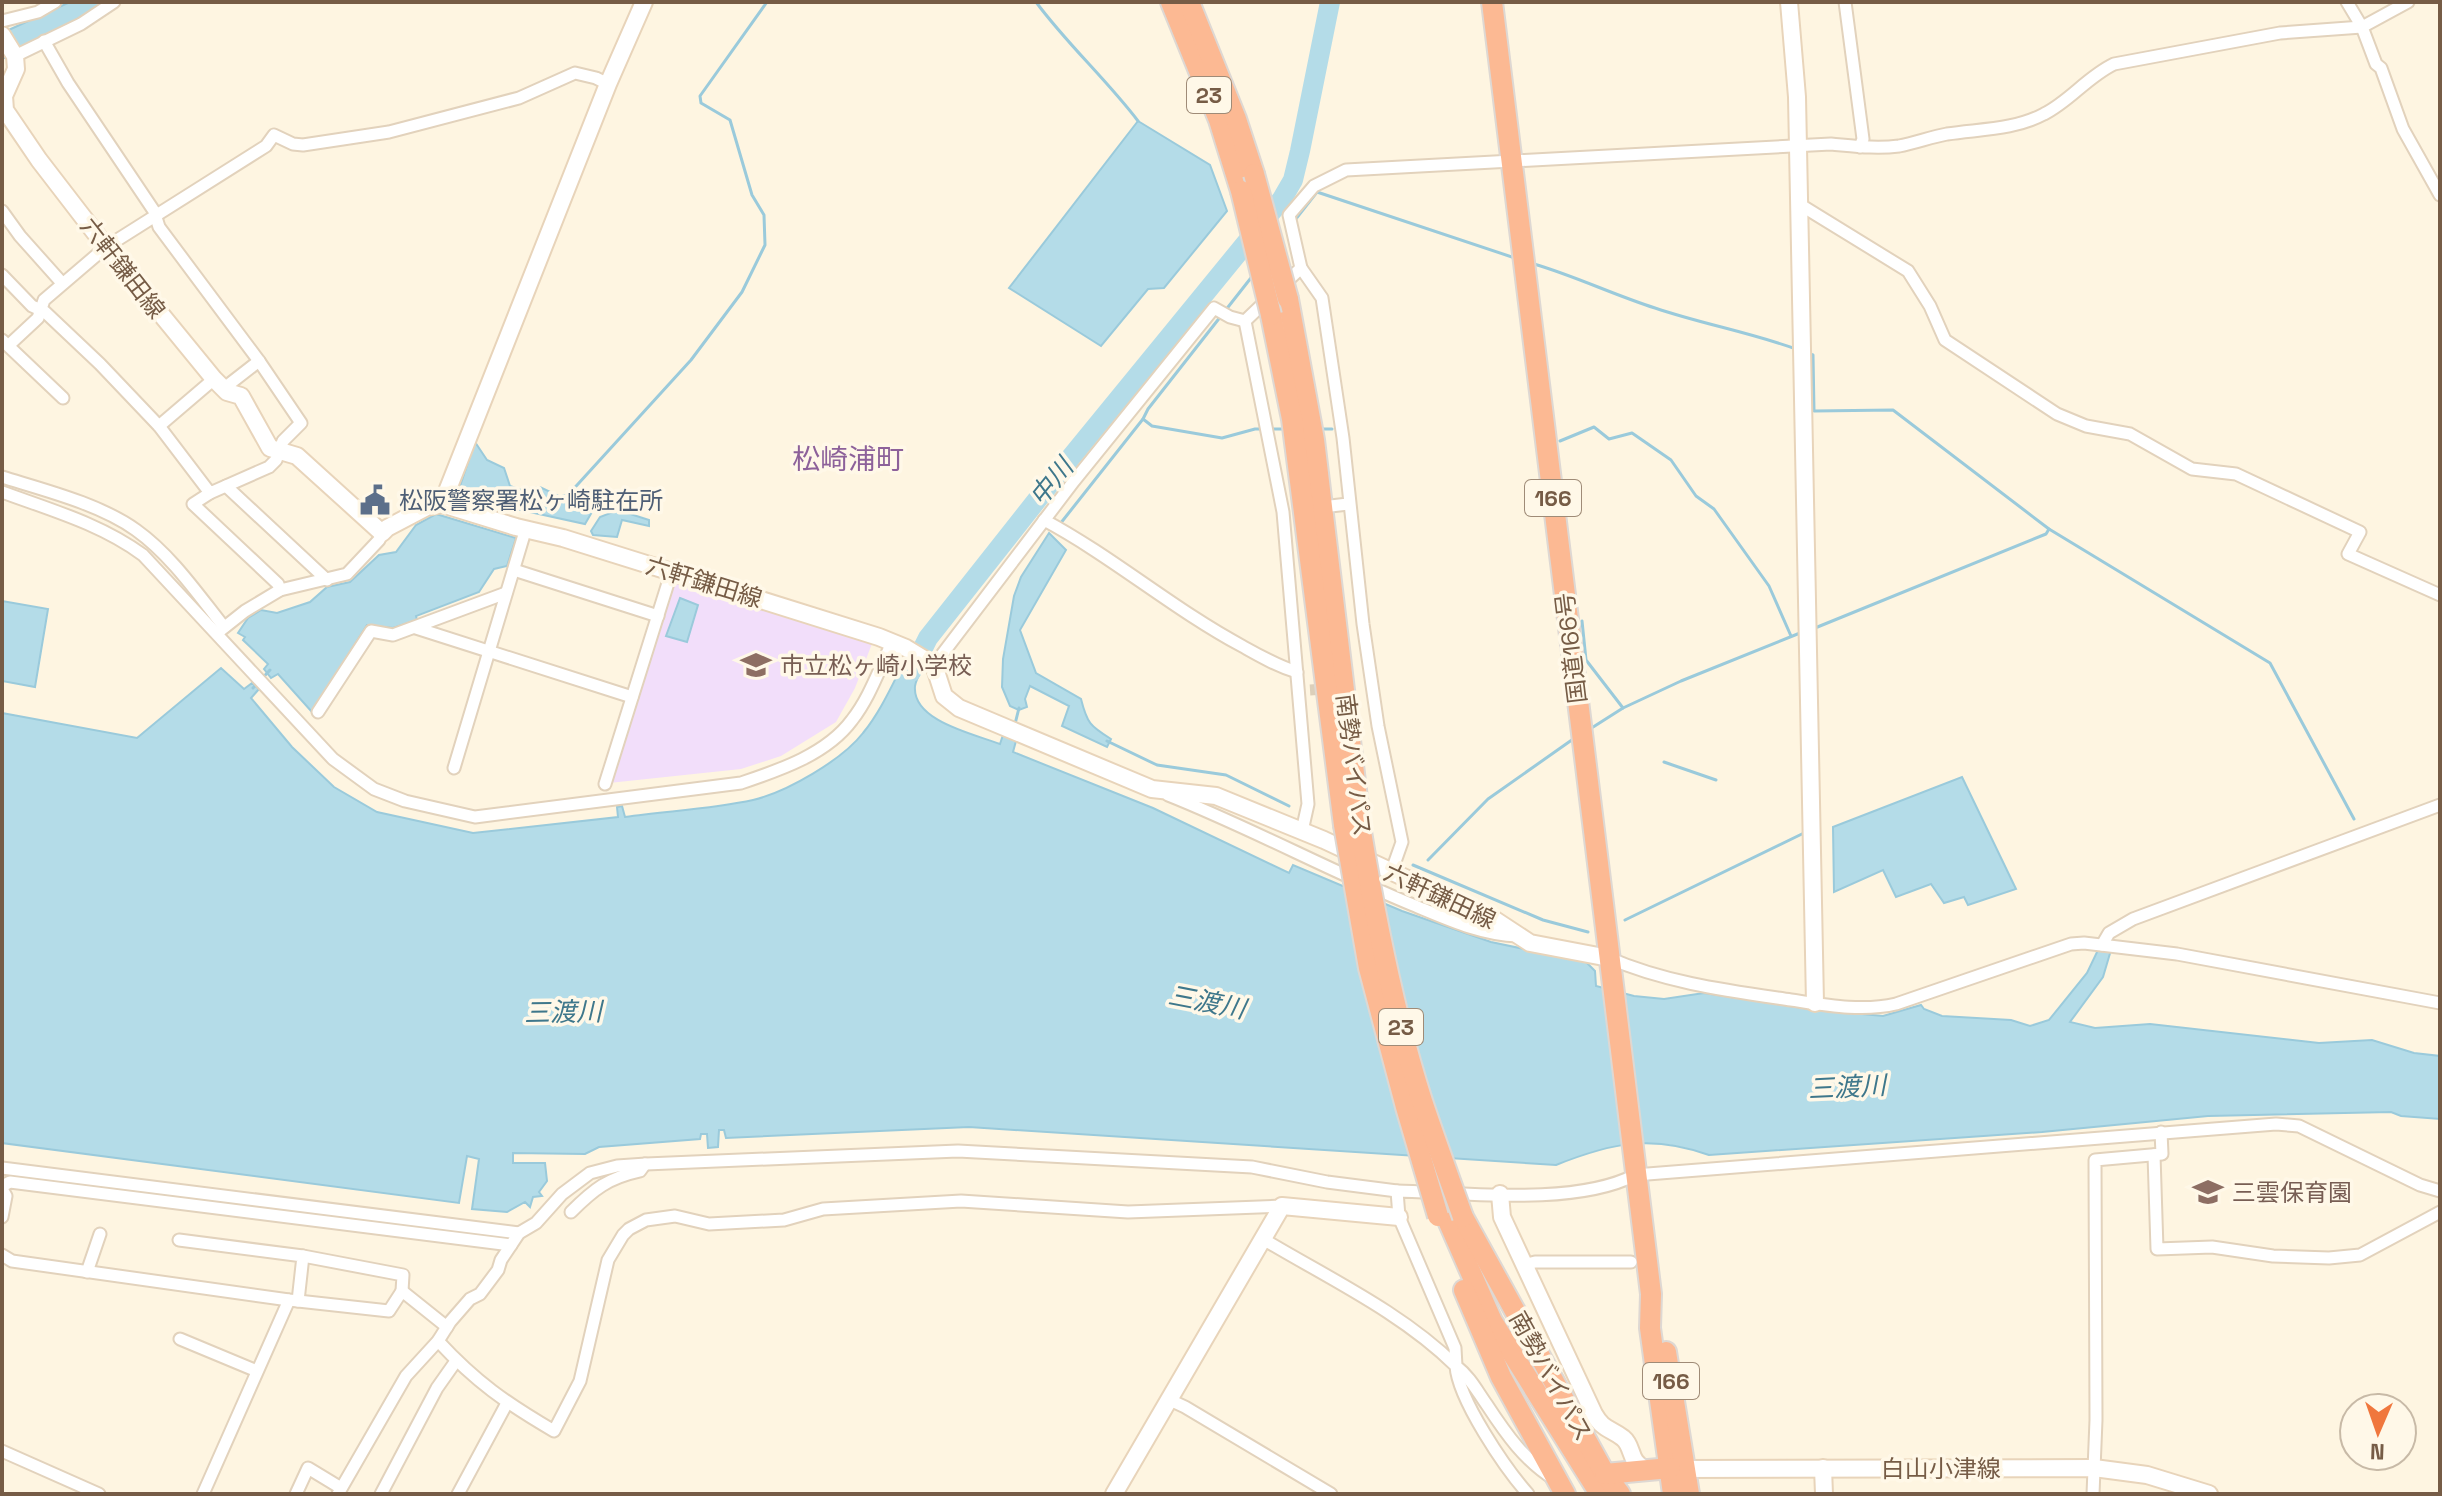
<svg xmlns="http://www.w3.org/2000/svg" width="2442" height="1496" font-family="'Space Grotesk','Noto Sans JP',sans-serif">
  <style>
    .education { fill: #f2defa }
    .water { fill: #b4dce8; stroke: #9acadb; stroke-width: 2 }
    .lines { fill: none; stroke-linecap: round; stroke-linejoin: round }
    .stream { stroke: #9acadb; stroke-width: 3 }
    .river { stroke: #b4dce8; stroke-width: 20 }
    .street-tunnel { stroke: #dccfba; stroke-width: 11; stroke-dasharray: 11 5.5; stroke-linecap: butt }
    .street-casing { stroke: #e2d2bc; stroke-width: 15 }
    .secondary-casing { stroke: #e8d4ba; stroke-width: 20 }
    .highway-casing { stroke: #ded8d3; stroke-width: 24 }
    .street { stroke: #fff; stroke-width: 11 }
    .secondary { stroke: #fff; stroke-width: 16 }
    .highway { stroke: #fcb993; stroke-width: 20 }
    .highway-bridge-casing { stroke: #ded8d3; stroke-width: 24; stroke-linecap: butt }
    .highway-bridge { stroke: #fcb993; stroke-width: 20 }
    .labels { text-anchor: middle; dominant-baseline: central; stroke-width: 7; stroke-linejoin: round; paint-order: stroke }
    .shield { fill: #fff8e8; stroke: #9f8b77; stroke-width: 2 }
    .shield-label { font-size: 22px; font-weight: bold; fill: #765c46 }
    .street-label { font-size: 24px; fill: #765c46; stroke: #fff8e8 }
    .service-label { font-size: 24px; fill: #4e5e75; stroke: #fff8e8; text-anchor: start }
    .education-label { font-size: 24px; fill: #785e54; stroke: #fff8e8; text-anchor: start }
    .water-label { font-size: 26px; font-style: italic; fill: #3e778b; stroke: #fff8e8 }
    .quarter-label { font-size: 28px; fill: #8d619a; stroke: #fff8e8 }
  </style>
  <rect width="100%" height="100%" fill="#fef5e1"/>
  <path class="education" d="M682 581 873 641 855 688 836 722 781 756 741 769 609 783 673 587Z"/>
  <g class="water">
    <path d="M70 2H106L53 33 2 59V33Z"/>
    <path d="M1138 121 1210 165 1227 211 1164 288 1148 289 1101 346 1009 288Z"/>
    <path d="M475 442 487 460 504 468 510 486 522 490 540 487 592 512 585 524 516 509 508 512 462 496 460 486Z"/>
    <path d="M618 510 649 520V526L622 520 617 537 593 535 591 531 600 517Z"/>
    <path d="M436 514 516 538 507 566 494 569 479 592 416 616 417 620 393 628 367 625 312 712 278 674 271 678 264 669 268 664 243 640 245 637 238 633 248 618 261 610 277 613 310 602 327 587 350 582 379 555 396 552 416 525Z"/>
    <path d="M1049 533 1066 550 1020 630 1036 673 1081 699C1087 723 1090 726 1111 739L1107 747 1062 726 1069 706 1030 686 1025 699 1027 707 1019 710 1010 706 1002 687 1003 659 1014 596 1021 577Z"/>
    <path d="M680 598 698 605 687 642 666 636Z"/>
    <path d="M2 601 48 609 35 687 2 681Z"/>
    <path d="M906 658 923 668C920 673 916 680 915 686 912 721 974 734 1000 744L1003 735 1016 741 1013 752 1153 808 1289 873 1293 865 1402 911 1491 942 1586 962 1595 971 1596 986 1634 996 1664 999 1704 993 1809 1009 1883 1016 1921 1005 1924 1009 1942 1016 2011 1020 2030 1026 2049 1020 2087 973 2098 950H2111L2103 977 2070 1022 2095 1028 2150 1024 2319 1043 2372 1040 2414 1053 2440 1056V1119L2401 1116 2391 1112 2208 1116 2042 1132 1709 1155C1651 1134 1611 1143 1556 1165L969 1127 726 1138 724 1130H719L718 1147 708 1148 707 1134H701L700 1139 599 1147 585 1154 513 1153V1163H545L547 1181 539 1192 542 1196 533 1197 530 1207 525 1202 507 1212 472 1209 479 1159 467 1156 459 1203 2 1143V713L137 738 221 668 244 689 252 683 259 689 251 698 292 747 334 787 377 812 473 833 618 817 617 807 622 806 625 817C667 811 712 809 753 800 787 792 842 760 863 733 881 711 893 683 906 658Z"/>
    <path d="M1962 777 2016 889 1968 905 1964 897 1944 903 1931 884 1896 897 1883 870 1834 892 1833 827Z"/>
  </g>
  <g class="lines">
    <g class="stream">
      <path d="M1036 2C1067 44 1106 79 1138 121"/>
      <path d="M1295 220 1317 192 1515 258"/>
      <path d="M1534 264C1575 276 1614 295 1655 308 1702 324 1749 332 1796 349"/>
      <path d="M1807 353 1813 355 1814 411 1893 410 2049 529 2270 663 2354 819"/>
      <path d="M1143 419 1148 409 1254 274"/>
      <path d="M1320 429H1332"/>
      <path d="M1560 441 1594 427 1609 439 1632 433 1671 460 1696 496 1714 509 1769 586 1791 636"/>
      <path d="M560 497 568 495 691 360 742 292 765 245 764 215 752 195 730 120 701 103 700 96 767 2"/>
      <path d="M1060 524 1143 419 1152 426 1222 438 1255 429H1285"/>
      <path d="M1582 621 1586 660 1623 708"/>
      <path d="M1815 628 2046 534 2049 529"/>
      <path d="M253 688 270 670"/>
      <path d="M1015 724 1019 708"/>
      <path d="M1590 729 1623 708 1681 681 1800 633"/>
      <path d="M1107 741 1157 765 1226 775 1289 806"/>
      <path d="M1664 762 1716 780"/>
      <path d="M1428 860 1488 799 1576 737"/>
      <path d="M1413 865 1543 920 1588 932"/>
      <path d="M1625 920 1806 832"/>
    </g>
    <path class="river" d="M911 672 928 638 1063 467 1282 199 1293 180 1300 151 1330 2"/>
    <path class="street-tunnel" d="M1310 690 1359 687"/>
    <g class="street-casing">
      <g id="street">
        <path d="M1845 2 1863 139 1860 147"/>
        <path d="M2347 2 2362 27 2376 64 2381 68 2403 129 2440 195"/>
        <path d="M2 21 38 12 55 2"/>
        <path d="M15 56 81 24 114 2"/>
        <path d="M1799 204 1908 271 1930 306 1945 340 2057 414 2086 426 2130 434 2192 469 2236 474 2360 532 2348 554 2440 595"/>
        <path d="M2 211 20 236 62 283"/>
        <path d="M1301 268 1322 298 1343 438 1363 624 1378 726 1402 842 1391 873"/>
        <path d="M2 275 32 306 45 312 100 364 159 426 210 493 269 467 276 460 283 441 301 423 259 361 159 227 154 211 68 83 44 41"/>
        <path d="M1283 285 1301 268 1289 215 1314 186 1346 170 1831 144C1854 146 1876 149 1899 146 1915 143 1931 137 1947 134 1980 129 2014 130 2044 114 2070 101 2087 77 2114 64L2280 33 2362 27 2408 2"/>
        <path d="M1245 321 1283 512 1308 804 1302 831"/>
        <path d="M2 340 63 398"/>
        <path d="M9 345 38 318 44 300 106 247 266 146 274 135 293 144 303 145 389 132 519 98 575 73 596 78 608 84"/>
        <path d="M223 389 259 361"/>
        <path d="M159 426 214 379"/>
        <path d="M2 477C44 490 100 504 136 530 171 555 197 593 224 627"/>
        <path d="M226 486 327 580"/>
        <path d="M2 492C51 510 101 524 143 555L333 759 374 789 405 801 475 817 741 783C780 770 827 754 852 720 870 697 879 669 892 643"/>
        <path d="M210 493 193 504 278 584 280 590"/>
        <path d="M1322 507 1348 504"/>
        <path d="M1044 520C1113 557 1173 609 1242 646 1260 656 1277 666 1297 672"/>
        <path d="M514 570 658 616"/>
        <path d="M416 628 632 697"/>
        <path d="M221 630 245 611 280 590 347 574 379 540 382 533"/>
        <path d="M934 665 1074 481 1214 308 1230 317 1245 321 1268 299"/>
        <path d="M318 712 371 631 393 635 506 593"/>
        <path d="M454 768 526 528"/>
        <path d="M605 784 668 583 676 573"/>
        <path d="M1168 795C1251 828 1330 871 1413 905 1447 919 1481 935 1518 936"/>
        <path d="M2102 945 2109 933 2133 919 2440 805"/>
        <path d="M1609 958C1666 983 1730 991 1791 1000 1825 1005 1862 1012 1896 1004L2071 944 2084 943 2177 954 2440 1003"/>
        <path d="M2154 1155 2157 1249 2212 1247 2273 1256 2329 1258 2360 1255 2440 1212"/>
        <path d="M2 1168 519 1233"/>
        <path d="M2 1186 10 1182 511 1245"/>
        <path d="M2 1189 6 1196 2 1217"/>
        <path d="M571 1212C594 1189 608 1178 640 1171L645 1164"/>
        <path d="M1263 1239C1328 1278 1401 1312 1456 1366 1458 1399 1505 1468 1528 1494"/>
        <path d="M179 1240 303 1256 298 1301"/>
        <path d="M2 1255 12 1261 289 1300 389 1311 402 1291 447 1327"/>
        <path d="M303 1256 403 1275 402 1291"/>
        <path d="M1524 1265 1535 1262H1631"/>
        <path d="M87 1272 100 1234"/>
        <path d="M180 1339 257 1371"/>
        <path d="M438 1341C476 1382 506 1403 554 1431L580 1381 608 1260 623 1235 629 1229 646 1220 675 1216 709 1224 784 1220 823 1209 961 1201 1128 1212 1282 1206"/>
        <path d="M1170 1400 1185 1407 1331 1494"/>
        <path d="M2 1451 99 1494"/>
        <path d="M1554 1479C1525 1461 1506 1434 1487 1405 1477 1391 1470 1377 1456 1366L1455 1348 1399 1217 1397 1191C1464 1193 1576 1206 1635 1175L2276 1124 2299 1126 2420 1185 2440 1191"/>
        <path d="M203 1494 289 1300"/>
        <path d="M296 1494 308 1468 341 1488"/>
        <path d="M338 1494 406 1376 438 1341 450 1322 470 1299 480 1294 498 1270 501 1260 519 1233 536 1223 562 1194 590 1173 617 1166 646 1164 958 1151 1252 1167 1327 1182 1397 1191"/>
        <path d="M381 1494 437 1388 456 1361"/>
        <path d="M458 1494 507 1403"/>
        <path d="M2093 1494 2096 1420 2095 1160 2162 1154 2161 1132"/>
      </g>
    </g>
    <g class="secondary-casing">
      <g id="secondary">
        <path d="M1789 2 1797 97 1815 1003"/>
        <path d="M2 35 15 56 16 69 4 96 5 110 39 160 106 247 214 379 227 392 241 396 270 448 297 456 382 533 387 528 427 507 442 504 516 527 563 538 879 637 906 648 934 665 944 696 959 708 1152 789 1216 796 1324 840 1495 920 1530 943 1609 958"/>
        <path d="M442 504 608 84 644 2"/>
        <path d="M1500 1194 1502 1217 1594 1414C1603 1430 1610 1428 1623 1438 1634 1447 1628 1461 1645 1469"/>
        <path d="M1823 1468 1824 1494"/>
        <path d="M1674 1469 2094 1468 2147 1475 2209 1494"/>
        <path d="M1114 1494 1282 1206 1399 1217"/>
      </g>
    </g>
    <g class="highway-casing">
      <g id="highway">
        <path d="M1171 2 1219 120 1241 191"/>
        <path d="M1189 2 1236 119 1254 174"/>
        <path d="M1492 2 1651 1294 1650 1328 1673 1494"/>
        <path d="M1288 299 1314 440 1361 832"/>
        <path d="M1271 315 1292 419 1344 825"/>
        <path d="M1446 1216 1492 1321 1600 1494"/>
        <path d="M1463 1217 1605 1474 1620 1494"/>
        <path d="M1464 1290 1501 1377 1565 1494"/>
        <path d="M1666 1352 1689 1494"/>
        <path d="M1605 1474 1670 1468"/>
      </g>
    </g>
    <use href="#street" class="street"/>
    <use href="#secondary" class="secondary"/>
    <use href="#highway" class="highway"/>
    <g class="highway-bridge-casing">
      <g id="highway-bridge">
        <path d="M1254 174 1288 299"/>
        <path d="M1241 191 1271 315"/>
        <path d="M1344 825 1369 968 1406 1107 1438 1216"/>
        <path d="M1361 832C1376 923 1394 1014 1422 1101 1435 1140 1449 1178 1463 1217"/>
      </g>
    </g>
    <use href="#highway-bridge" class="highway-bridge"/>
  </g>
  <defs>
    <g id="civic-bare" transform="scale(2.4)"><path d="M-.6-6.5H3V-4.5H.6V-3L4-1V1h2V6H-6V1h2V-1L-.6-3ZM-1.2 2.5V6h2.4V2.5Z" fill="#5c6f8a" stroke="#fff8e8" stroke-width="2.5" paint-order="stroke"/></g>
    <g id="school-bare" transform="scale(2.4)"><path d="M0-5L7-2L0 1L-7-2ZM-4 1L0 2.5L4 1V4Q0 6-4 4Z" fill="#8d6e63" stroke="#fff8e8" stroke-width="2.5" paint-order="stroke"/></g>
  </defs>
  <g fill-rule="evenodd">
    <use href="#civic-bare" x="375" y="500"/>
    <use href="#school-bare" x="756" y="665"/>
    <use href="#school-bare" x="2208" y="1192"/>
  </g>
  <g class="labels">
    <g class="shield">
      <rect x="1187" y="77" width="44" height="36" rx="6"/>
      <rect x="1525" y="480" width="56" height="36" rx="6"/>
      <rect x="1379" y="1009" width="44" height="36" rx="6"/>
      <rect x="1643" y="1363" width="56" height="36" rx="6"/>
    </g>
    <g class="shield-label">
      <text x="1209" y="95">23</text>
      <text x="1553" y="498">166</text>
      <text x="1401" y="1027">23</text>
      <text x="1671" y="1381">166</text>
    </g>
    <g class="street-label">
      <text transform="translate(123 268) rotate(52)">六軒鎌田線</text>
      <text transform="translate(704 582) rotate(17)">六軒鎌田線</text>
      <text transform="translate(1571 648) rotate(-97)">国道166号</text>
      <text transform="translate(1354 765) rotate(83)">南勢バイパス</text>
      <text transform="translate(1440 896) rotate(25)">六軒鎌田線</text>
      <text transform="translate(1551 1376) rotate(61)">南勢バイパス</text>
      <text x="1941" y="1468">白山小津線</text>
    </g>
    <g class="service-label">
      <text x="399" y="500">松阪警察署松ヶ崎駐在所</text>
    </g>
    <g class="education-label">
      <text x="780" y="665">市立松ヶ崎小学校</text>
      <text x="2232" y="1192">三雲保育園</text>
    </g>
    <g class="water-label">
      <text transform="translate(1051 482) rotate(-51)">中川</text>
      <text transform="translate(1207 1002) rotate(11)">三渡川</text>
      <text transform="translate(563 1012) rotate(-1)">三渡川</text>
      <text transform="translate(1847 1087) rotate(-3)">三渡川</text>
    </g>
    <g class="quarter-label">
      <text x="848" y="459">松崎浦町</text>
    </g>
  </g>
  <rect width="2442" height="1496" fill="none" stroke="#765c46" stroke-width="8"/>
  <g transform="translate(2378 1432) rotate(182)"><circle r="38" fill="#fff8e8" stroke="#c8baa7" stroke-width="2"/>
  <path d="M0-6L14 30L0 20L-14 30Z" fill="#f0773d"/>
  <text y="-12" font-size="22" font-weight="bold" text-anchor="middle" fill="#765c46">N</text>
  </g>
</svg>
